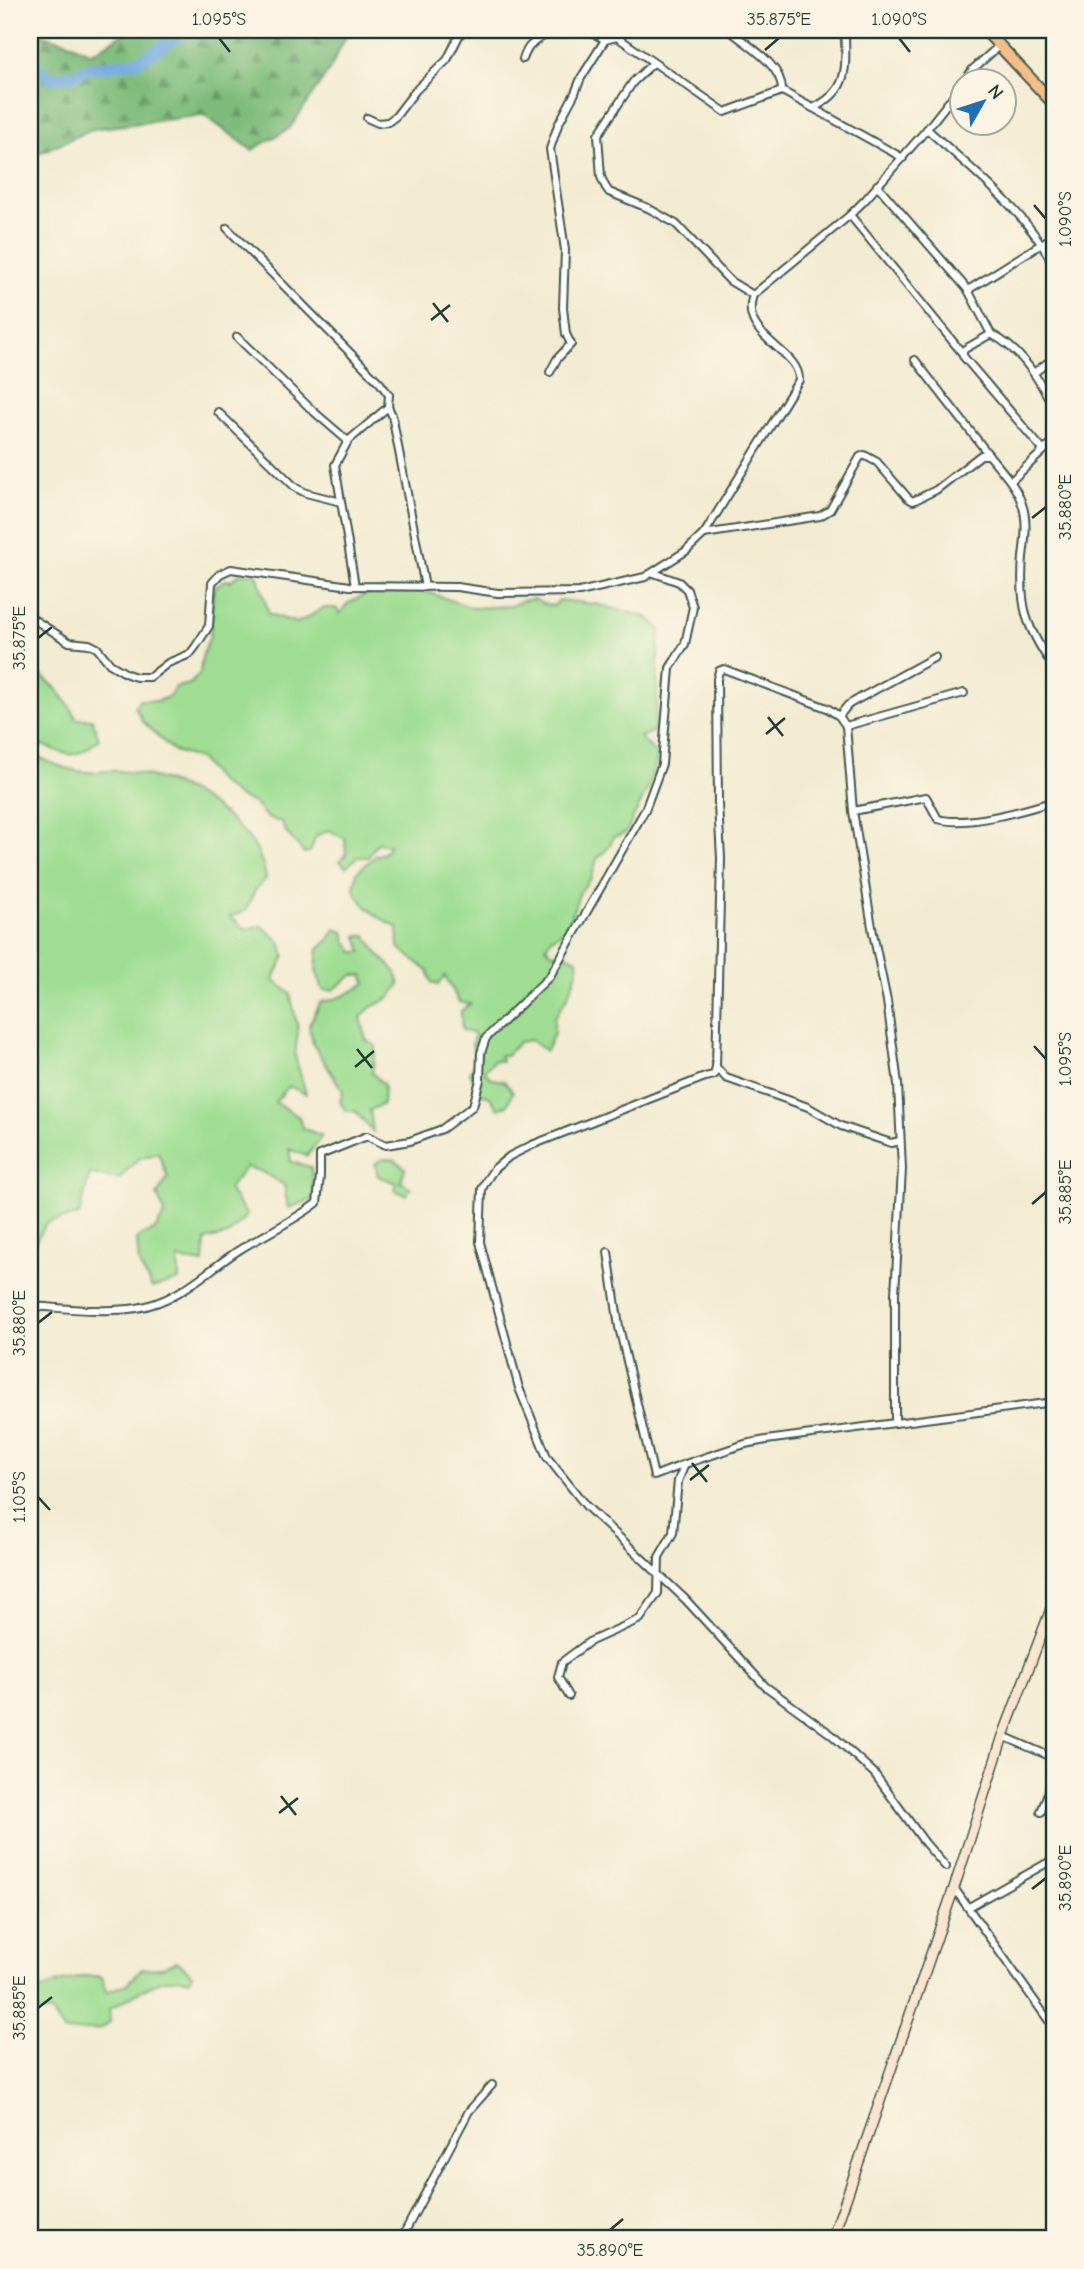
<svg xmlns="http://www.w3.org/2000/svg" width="1084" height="2269" font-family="'Comic Neue',sans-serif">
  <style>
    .green { fill: #9edd92; stroke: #5e8d63; stroke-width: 2 }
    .forest { fill: url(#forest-firs); stroke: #4e7c58; stroke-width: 2 }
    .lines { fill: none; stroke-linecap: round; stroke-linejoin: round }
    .stream { stroke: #71a8df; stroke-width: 2 }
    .river { stroke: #71a8df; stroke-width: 12 }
    .minor-casing { stroke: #3f574c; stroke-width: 10 }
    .secondary-casing { stroke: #3f574c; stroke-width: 12 }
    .trunk-casing { stroke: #3f574c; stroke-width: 14 }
    .minor { stroke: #fff; stroke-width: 6 }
    .secondary { stroke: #fbe5cf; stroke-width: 9 }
    .trunk { stroke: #f5be86; stroke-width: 10 }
    .ticks { fill: none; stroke: #1f3d34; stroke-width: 2.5 }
    .neatline { fill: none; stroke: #1f3d34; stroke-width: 2.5 }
    .ticks-label { font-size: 18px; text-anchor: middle; fill: #1f3d34 }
  </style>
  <defs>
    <pattern id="forest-firs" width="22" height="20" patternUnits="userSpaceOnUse" patternTransform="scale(1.75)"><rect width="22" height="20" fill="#7ebc7c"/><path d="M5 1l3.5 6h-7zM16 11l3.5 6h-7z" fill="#679a66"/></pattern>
  </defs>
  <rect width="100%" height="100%" fill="#fcf5e5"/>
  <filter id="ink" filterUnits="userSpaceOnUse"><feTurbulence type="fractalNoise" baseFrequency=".0143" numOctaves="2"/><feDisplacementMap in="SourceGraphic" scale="14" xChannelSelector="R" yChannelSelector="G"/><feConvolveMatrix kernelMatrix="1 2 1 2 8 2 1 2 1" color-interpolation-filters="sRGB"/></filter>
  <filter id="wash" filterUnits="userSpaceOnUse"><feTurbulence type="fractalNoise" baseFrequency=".00686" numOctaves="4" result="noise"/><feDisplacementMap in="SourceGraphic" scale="28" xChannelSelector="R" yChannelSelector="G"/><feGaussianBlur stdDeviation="1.57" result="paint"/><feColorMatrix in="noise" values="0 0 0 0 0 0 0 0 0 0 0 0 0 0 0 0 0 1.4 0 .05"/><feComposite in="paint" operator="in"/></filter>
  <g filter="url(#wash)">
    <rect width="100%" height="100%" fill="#f3ebd1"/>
    <g class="green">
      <path d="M240 574H257L269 614 297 623 324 608H336L340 614 347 604 366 594 381 590 424 591 473 608 511 606 521 601 534 599 543 604 554 606 559 600 595 604 647 617 660 629C656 663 659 697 654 731L640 737 658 756 648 788 626 833 613 837 610 846 597 859 591 878 580 892 566 930 551 938 546 947 552 953 562 952 577 959 578 969 568 996 554 1018V1033L546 1051 530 1040 519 1042 507 1055H500L502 1061 495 1060 484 1071 492 1079 504 1081 513 1092 507 1105 498 1109 490 1097 479 1093 470 1072 477 1060 472 1045 475 1034 462 1030 461 1011 470 1004 459 1002 445 976 438 985 432 983 428 971 398 947V928C379 918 365 910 354 890L357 872 375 856 386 852 389 845 377 843 368 857H358L346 867 340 861 346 854 345 839 329 830 316 836 310 852 303 853C297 841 284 835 282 822L267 818 254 803 237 796 217 780 200 759 174 751 143 722 135 707 139 700 158 701 168 697 176 687 190 684 200 673 202 657 210 636 213 593 216 586 225 580 230 581Z"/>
      <path d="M30 642 38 654 33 671C55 683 65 698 77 719H92L99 739C68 768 64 748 30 742Z"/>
      <path d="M30 753C48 762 65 770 86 772 97 773 108 770 119 771 160 774 196 791 227 817 250 838 261 848 266 879L255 890 246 910 230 917 245 929 262 926 280 942 285 956 273 980 290 993 298 1029 295 1056 306 1094 289 1086 275 1102 299 1117 302 1128 322 1136 307 1156 289 1149 291 1162 311 1167 314 1199 288 1208 284 1185 260 1171 246 1167 228 1189 247 1215 228 1235 205 1240 204 1263 178 1259 179 1280 152 1288 139 1264 137 1238 156 1229 165 1213 157 1195 168 1177 158 1153 138 1159 119 1179 90 1174 79 1215 46 1223 30 1252Z"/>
      <path d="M335 929 344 932 346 941 354 952H362L357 936 366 935 379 955 395 971 400 984 390 998 371 1007 361 1017 366 1040 376 1046 372 1073 384 1085 383 1104 370 1110 373 1132 355 1111H346L340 1102 343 1091 313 1044 309 1025 321 1002C338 1000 353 992 366 983L363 975H353L333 990H323L316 970 318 949 328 941Z"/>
      <path d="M382 1159H394L405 1168 401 1182 411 1188 406 1195 395 1190 396 1183 378 1176 375 1164Z"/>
      <path d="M177 1961 192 1975 189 1980C159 1972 135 1997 109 2009L110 2022 100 2029 65 2032 52 2013 30 2011V1993C49 1987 82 1972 102 1977L106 1992 127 1984 142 1969 162 1968Z"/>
    </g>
    <path class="forest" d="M129 30H349L330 69 290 128 252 150 204 115 93 129 30 157V32L65 41 92 53Z"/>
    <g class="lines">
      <path class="stream" d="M1044 30 1054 41"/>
      <path class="river" d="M30 62 52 78 72 75 90 68 139 61 188 30"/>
    </g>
  </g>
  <g filter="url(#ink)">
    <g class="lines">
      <g class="minor-casing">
        <g id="minor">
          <path d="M521 30 538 34 548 33"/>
          <path d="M607 30 725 112 782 91"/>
          <path d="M729 30C747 45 783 65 782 91L903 158"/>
          <path d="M523 59C525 54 527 48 531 45 548 28 587 26 605 40"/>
          <path d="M653 63 633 82 598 135 601 177 605 186 609 192 648 208 676 224 730 281 753 295"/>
          <path d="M965 80 973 69 1000 45"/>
          <path d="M813 108C851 90 845 67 845 30"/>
          <path d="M367 118 378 123 388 122 396 116 416 90 447 60 462 30"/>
          <path d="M927 129C970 168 1030 214 1054 267"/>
          <path d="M877 185 968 290 1054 236"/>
          <path d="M850 215 963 354"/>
          <path d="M227 228 380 383 389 395 388 407 392 415 425 587"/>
          <path d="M968 290 991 334 965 349 963 351V356L1043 450"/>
          <path d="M991 334C1018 348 1034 371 1048 397"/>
          <path d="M237 337 313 411 348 441"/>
          <path d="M915 360 989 455"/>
          <path d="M550 372 557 359 571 344 566 334 563 308 565 250 550 149 558 125 575 93 581 78 605 40 617 37"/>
          <path d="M1035 372 1054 358"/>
          <path d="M218 412 296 488 306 493 341 502"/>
          <path d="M1011 481 1054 441"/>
          <path d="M704 534 820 516 830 510 860 457 864 455 877 462 908 498 913 501 936 490 981 455H989C1001 470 1016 485 1022 504 1028 520 1025 541 1023 557 1019 608 1026 627 1054 668"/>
          <path d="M355 586 335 465 348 441 388 407"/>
          <path d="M30 617 69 642 89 644 97 648 110 664 127 674 136 677H150L168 663 190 654 196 646 209 626 212 583 220 574 231 569 350 586 457 587 498 593 579 592 645 577 686 551 704 534 799 380C800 349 738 338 753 295L850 215 866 199 927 129 962 85"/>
          <path d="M839 716 848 705 860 698 935 657"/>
          <path d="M846 726 964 693"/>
          <path d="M853 811 926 797 938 819C967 827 1026 810 1054 801"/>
          <path d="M716 1067 721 858 718 804 717 679 719 671 724 669 827 708 839 716 846 726 853 811 873 933 887 1001 898 1084 902 1169 895 1294V1423"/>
          <path d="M900 1141 891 1143 841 1126 808 1107 726 1078 716 1067 714 1075 705 1077 532 1145 510 1156 494 1169 486 1181 482 1189 480 1242 519 1388 547 1457 586 1506 685 1599 765 1686 832 1735 874 1773 925 1843 946 1867"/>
          <path d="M608 1252 619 1327 654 1476 685 1464"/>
          <path d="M30 1306C65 1308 103 1313 137 1308 179 1301 205 1272 239 1250 265 1234 292 1222 317 1203L320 1176V1155L367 1136 386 1145 410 1141 442 1129 473 1106 480 1080 481 1053 486 1038 550 976 645 810 662 764 670 668 685 644 693 607 687 590 679 582 654 573"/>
          <path d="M569 1696 558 1677 562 1662 589 1642 640 1619 658 1593 659 1557 673 1533 678 1481 685 1464 745 1444 766 1440 1054 1402"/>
          <path d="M1003 1736 1054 1758"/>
          <path d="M1041 1812 1054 1776"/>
          <path d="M954 1888 1054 2028"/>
          <path d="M969 1907 1054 1859"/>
          <path d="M401 2239 469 2111 492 2085"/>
        </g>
      </g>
      <g class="secondary-casing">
        <path id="secondary" d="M832 2239 954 1888 1003 1736 1054 1601"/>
      </g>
      <g class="trunk-casing">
        <path id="trunk" d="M985 30 1054 104"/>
      </g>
      <use href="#minor" class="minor"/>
      <use href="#secondary" class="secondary"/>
      <use href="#trunk" class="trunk"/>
    </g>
  </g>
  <path class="ticks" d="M219 38 230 52M899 38 910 52M765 50 779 38M1034 205 1046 219M433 303 448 322M431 320 450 305M1032 518 1046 507M38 638 52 627M768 717 783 736M766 734 785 718M1034 1046 1046 1059M357 1049 372 1068M355 1067 374 1051M1032 1204 1046 1192M38 1323 52 1312M692 1463 707 1482M690 1480 709 1465M38 1497 50 1510M281 1796 296 1815M279 1813 298 1798M1032 1889 1046 1878M38 2008 52 1997M610 2230 623 2219"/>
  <rect width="1084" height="2269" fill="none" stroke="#fcf5e5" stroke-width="77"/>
  <g transform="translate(983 102) rotate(51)"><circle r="33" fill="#fcf5e5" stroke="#a4ab9e" stroke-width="2"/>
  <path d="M0-5L12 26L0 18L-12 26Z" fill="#1f6fb2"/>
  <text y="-10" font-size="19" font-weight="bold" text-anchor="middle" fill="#1f3d34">N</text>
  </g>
  <rect x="38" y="38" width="1008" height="2192" class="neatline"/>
  <g class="ticks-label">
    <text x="219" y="25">1.095°S</text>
    <text x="779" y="25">35.875°E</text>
    <text x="899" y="25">1.090°S</text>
    <text transform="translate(1065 219) rotate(-90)" y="6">1.090°S</text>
    <text transform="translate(1065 507) rotate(-90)" y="6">35.880°E</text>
    <text transform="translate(19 638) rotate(-90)" y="6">35.875°E</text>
    <text transform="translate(1065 1059) rotate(-90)" y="6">1.095°S</text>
    <text transform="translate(1065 1192) rotate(-90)" y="6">35.885°E</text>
    <text transform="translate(19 1323) rotate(-90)" y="6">35.880°E</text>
    <text transform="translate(19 1497) rotate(-90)" y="6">1.105°S</text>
    <text transform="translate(1065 1878) rotate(-90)" y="6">35.890°E</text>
    <text transform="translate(19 2008) rotate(-90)" y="6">35.885°E</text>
    <text x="610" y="2256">35.890°E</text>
  </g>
</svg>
